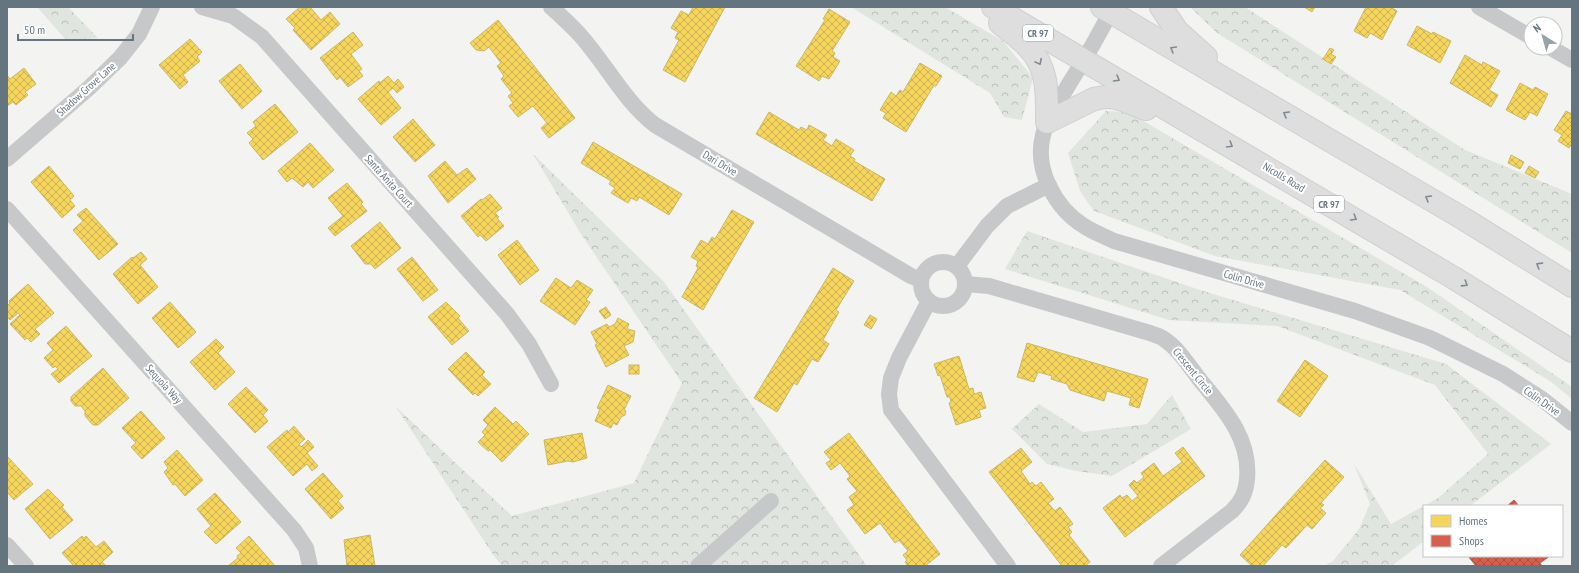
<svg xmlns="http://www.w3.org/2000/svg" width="1579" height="573" font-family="'PT Sans Narrow',sans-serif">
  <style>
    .forest { fill: url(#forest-crowns) }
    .homes { fill: url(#homes-cross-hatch); stroke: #cab867 }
    .shops { fill: url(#shops-cross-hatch); stroke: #b4665c }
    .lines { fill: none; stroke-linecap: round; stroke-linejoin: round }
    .highway-casing { stroke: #cfd0d0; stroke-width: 24 }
    .minor { stroke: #c7c8c9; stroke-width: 16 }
    .highway { stroke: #dddedd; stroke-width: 22 }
    .oneway { stroke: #7d8a93 }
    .labels { text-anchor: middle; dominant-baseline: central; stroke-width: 4; stroke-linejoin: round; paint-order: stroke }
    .shield { fill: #fff; stroke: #939ea6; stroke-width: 1 }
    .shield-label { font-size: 10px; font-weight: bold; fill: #657580 }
    .street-label { font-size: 11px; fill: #657580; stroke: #fff }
  </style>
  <defs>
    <pattern id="forest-crowns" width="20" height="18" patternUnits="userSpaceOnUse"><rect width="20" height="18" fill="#e1e5df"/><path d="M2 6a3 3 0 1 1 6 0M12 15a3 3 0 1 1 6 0" fill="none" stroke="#babeba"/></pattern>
    <pattern id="homes-cross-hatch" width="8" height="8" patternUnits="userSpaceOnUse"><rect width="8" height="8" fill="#f6d55c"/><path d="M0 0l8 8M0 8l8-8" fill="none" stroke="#cbb151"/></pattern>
    <pattern id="shops-cross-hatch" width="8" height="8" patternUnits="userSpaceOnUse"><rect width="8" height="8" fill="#d6604d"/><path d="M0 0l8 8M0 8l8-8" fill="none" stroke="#a85143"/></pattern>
  </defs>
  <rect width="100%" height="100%" fill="#f3f3f1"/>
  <g class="forest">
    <path d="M37 7H68L98 38 67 41Z"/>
    <path d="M851 7H945L1003 41 1033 78 1022 120 1004 117 990 93Z"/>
    <path d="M1190 7H1245L1465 150 1572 194V253L1217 33Z"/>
    <path d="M1106 111 1128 112 1427 287 1572 387V399L1550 381 1400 290 1215 256 1094 211 1080 191 1068 153Z"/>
    <path d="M533 154 664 282 867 566H502L494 556 396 407 512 516 634 483 682 383 581 234Z"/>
    <path d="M1027 231 1200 290 1446 364 1551 444 1470 506H1424V541L1392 566H1324L1333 561 1359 529 1370 504 1354 464 1391 524 1438 498 1488 454 1435 385 1277 326 1169 320 1005 269Z"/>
    <path d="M1172 395 1191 429 1112 476 1076 471 1047 464 1012 429 1039 404 1083 432 1147 424Z"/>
  </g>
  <g class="homes">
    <path d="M300 7 304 9 310 7 321 20 330 12 340 24 311 50 293 30 295 28 286 19Z"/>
    <path d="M693 7H725L685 82 663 70 679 40 675 38 678 32 671 28 681 11 689 15Z"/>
    <path d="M1304 7H1315L1312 12Z"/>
    <path d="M1366 7H1390L1397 11 1382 40 1370 33 1367 38 1354 31Z"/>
    <path d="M829 9 850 22 832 51 835 53 833 57 840 61 829 79 822 76 819 81 796 66 825 20 823 19Z"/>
    <path d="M498 20 575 118 549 138 541 128 547 123 533 106 518 117 509 106 513 103 508 96 512 93 501 79 504 76 497 66 501 63 489 47 484 51 476 50 470 43Z"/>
    <path d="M1417 26 1432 34 1433 32 1451 41 1440 63 1407 45Z"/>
    <path d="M353 32 363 45 351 54 362 69 359 71 363 76 348 87 340 77 337 80 320 58Z"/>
    <path d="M190 39 202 52 197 57 200 61 183 75 188 82 180 89 159 65Z"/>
    <path d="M1330 48 1334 50 1331 54 1336 57 1331 64 1323 59Z"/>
    <path d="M1465 55 1482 65 1483 62 1500 71 1489 90 1498 95 1491 107 1450 83Z"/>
    <path d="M920 63 942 76 936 86 934 85 906 132 883 118 886 113 880 110 891 92 896 96 900 90 903 92Z"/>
    <path d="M240 64 262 91 242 109 219 81Z"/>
    <path d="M24 68 36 84 25 92 28 95 16 105 13 102 7 106V75L10 79Z"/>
    <path d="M388 76 394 83 398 79 404 87 397 93 393 88 388 92 401 108 381 125 358 99 379 81 380 83Z"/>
    <path d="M1520 83 1533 90 1535 87 1548 94 1537 116 1530 112 1525 120 1506 110Z"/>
    <path d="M275 104 298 132 263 160 249 143 253 139 247 133 256 126 253 122Z"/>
    <path d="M1566 111 1572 114V143L1569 148 1558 141 1562 135 1554 130Z"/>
    <path d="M769 112 799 130 801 127 807 130 809 125 827 135 823 140 832 146 836 139 854 150 850 156 855 159 854 161 885 179 872 201 756 134Z"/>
    <path d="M413 119 435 145 415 162 393 137Z"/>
    <path d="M593 142 682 194 669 215 639 197 637 201 631 198 628 203 611 193 615 188 609 184 611 181 581 163Z"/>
    <path d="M310 143 334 170 313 188 308 182 303 187 292 178 287 182 278 171Z"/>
    <path d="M1511 155 1524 162 1520 169 1508 163Z"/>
    <path d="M445 161 457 175 467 168 476 179 448 203 428 176Z"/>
    <path d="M49 166 74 196 70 200 75 206 62 218 31 182Z"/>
    <path d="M1529 166 1539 172 1535 178 1525 173Z"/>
    <path d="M347 183 363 202 361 204 367 211 335 236 328 228 343 216 328 198Z"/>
    <path d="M490 194 502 208 495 213 499 217 497 218 504 226 486 241 480 235 478 237 461 216 481 199 482 200Z"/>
    <path d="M86 208 118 244 99 260 73 230 83 221 77 215Z"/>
    <path d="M732 210 754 222 703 310 682 297 698 268 696 266 698 261 691 257 701 240 708 244 712 237 715 239Z"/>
    <path d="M380 222 401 248 375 269 371 264H365L351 246Z"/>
    <path d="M517 240 539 270 520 285 498 255Z"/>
    <path d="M141 252 147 259 140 265 158 287 138 304 113 274 132 257 133 258Z"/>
    <path d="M412 257 438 290 423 301 397 269Z"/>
    <path d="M833 268 854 281 836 310 839 312 823 340 829 344 818 362 812 359 797 385 794 383 777 412 754 398Z"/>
    <path d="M556 278 571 288 577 280 593 290 586 300 590 302 575 325 540 301Z"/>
    <path d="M28 284 54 313 35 329 40 334 31 342 27 338 25 340 10 324 20 315 18 313 10 320 7 317V306L10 303 9 301Z"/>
    <path d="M170 302 196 332 178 348 152 318Z"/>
    <path d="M446 302 460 316 458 318 469 331 452 345 428 317Z"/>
    <path d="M606 307 611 315 605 319 599 311Z"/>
    <path d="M870 315 877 319 871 329 864 325Z"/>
    <path d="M618 318 629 324 627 329 635 331 633 342 624 346 629 355 606 367 595 345 597 344 591 332 607 324 609 327 615 324Z"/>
    <path d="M66 326 92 356 59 383 51 374 58 369 55 366 53 368 44 358 53 350 47 343Z"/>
    <path d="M216 339 224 347 218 353 235 372 215 390 190 362Z"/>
    <path d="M1027 343 1148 379 1139 408 1129 405 1131 398 1107 391 1104 401 1070 390 1067 384 1051 379 1052 376 1038 372 1034 382 1017 377Z"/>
    <path d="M466 352 485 372 482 375 491 384 478 396 475 393 473 395 448 369Z"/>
    <path d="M959 356 969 389 973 388 974 394 981 392 986 408 979 410 981 417 956 425 949 403 951 402 950 397H947L940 375 938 376 934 364Z"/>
    <path d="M1305 360 1328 376 1300 417 1277 401Z"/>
    <rect x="629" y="365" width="10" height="9"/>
    <path d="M103 368 129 398 98 425H93L85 416V411L81 406H75L71 401V397Z"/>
    <path d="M608 385 631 396 624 410 626 411 625 415 621 417 617 425 613 423 611 428 595 421 600 409 597 408Z"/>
    <path d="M246 387 268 410 263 415 268 421 255 433 228 404Z"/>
    <path d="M495 407 513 424 516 421 529 434 502 462 490 450 488 451 478 442 485 435 482 432 488 425 483 420Z"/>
    <path d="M141 411 165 438 142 459 131 447 136 443 122 428Z"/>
    <path d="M294 426 305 439 299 444 301 447 308 440 314 447 307 453 318 466 312 471 307 464 293 476 267 447 287 430 288 432Z"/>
    <path d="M582 433 587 458 573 462 568 461 548 465 544 440Z"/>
    <path d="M849 433 940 554 925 566H908L905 562 907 560 903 555 908 551 899 540 895 543 880 523 865 534 847 510 854 505 849 497 857 491 847 479 850 476 840 463 831 470 826 463 831 460 824 452Z"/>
    <path d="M1183 447 1205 476 1125 537 1103 508 1120 495 1122 498 1127 495 1132 501 1138 496 1129 485 1134 480 1137 483 1144 477 1141 473 1154 463 1163 476 1182 462 1175 453Z"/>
    <path d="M1021 448 1032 462 1021 471 1030 484 1032 482 1036 486 1041 482 1054 499 1048 503 1055 511 1060 507 1073 524 1068 527 1072 532 1069 535 1090 562 1085 566H1062L989 472Z"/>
    <path d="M177 450 203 480 185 496 175 484 173 485 164 472 168 468 164 462Z"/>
    <path d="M7 456 33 484 14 500 7 492Z"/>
    <path d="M1325 460 1344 477 1321 503 1324 505 1320 508 1326 513 1312 529 1307 525 1286 548 1282 545 1263 566H1252L1240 555Z"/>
    <path d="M323 473 343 496 338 501 344 508 331 519 305 489Z"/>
    <path d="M48 489 64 505 62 507 73 520 50 539 25 509Z"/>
    <path d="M215 493 241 522 216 544 204 532 211 526 197 509Z"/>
    <path d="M370 535 375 566H347L344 540Z"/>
    <path d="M82 536 84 538 86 536 96 547 104 541 113 552 102 562 106 566H74L62 553Z"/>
    <path d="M249 536 275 566 229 565 238 558 237 556 241 553 236 548Z"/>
  </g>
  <g class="shops">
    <path d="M1514 500 1519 506H1507Z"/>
    <path d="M1468 556H1550L1540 563 1542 566H1476Z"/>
  </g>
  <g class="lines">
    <g class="highway-casing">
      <g id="highway">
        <path d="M993 7 1454 278 1572 351"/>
        <path d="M1102 7 1464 219 1572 286"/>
        <path d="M1161 7 1177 31 1206 57"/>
        <path d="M1000 23C1009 31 1020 38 1028 47 1049 68 1047 95 1047 122L1094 99C1118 93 1124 102 1146 109"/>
      </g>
    </g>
    <g class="minor">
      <path d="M202 7 233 16 262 37 507 314 529 344 551 384"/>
      <path d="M551 7C561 16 571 25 580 35 606 64 624 101 655 125L857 244 911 276 921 280"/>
      <path d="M1113 7C1100 33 1085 59 1069 84 1060 100 1048 116 1043 135 1034 169 1055 208 1084 226 1093 232 1104 236 1114 241L1355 311 1430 338 1503 374 1542 399 1572 423"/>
      <path d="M1479 7 1531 37"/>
      <path d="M1551 48 1572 60"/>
      <path d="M7 159 90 87 120 58 139 34 152 7"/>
      <path d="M7 209 294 530 306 548 310 566"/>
      <circle cx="943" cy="284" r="22"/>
      <path d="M957 266 987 226 1007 206 1049 185"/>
      <path d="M965 284 989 286 1150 333C1155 335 1160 336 1164 339 1179 349 1189 366 1200 380 1224 409 1251 439 1247 479 1246 492 1242 501 1232 511L1161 566"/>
      <path d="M929 301 899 358 891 378 889 394 891 410 1008 566"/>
      <path d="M7 545 26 566"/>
      <path d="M698 566 771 501"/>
    </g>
    <use href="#highway" class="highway"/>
  </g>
  <defs><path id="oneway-chevron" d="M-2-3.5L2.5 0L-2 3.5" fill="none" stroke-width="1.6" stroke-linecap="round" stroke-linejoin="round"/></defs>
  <g class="oneway">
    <use href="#oneway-chevron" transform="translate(1173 49) rotate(-150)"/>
    <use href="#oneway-chevron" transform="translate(1039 62) rotate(62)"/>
    <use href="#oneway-chevron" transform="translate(1117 79) rotate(30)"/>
    <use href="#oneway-chevron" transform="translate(1286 114) rotate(-150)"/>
    <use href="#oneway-chevron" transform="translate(1230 145) rotate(31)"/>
    <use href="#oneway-chevron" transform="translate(1428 198) rotate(-150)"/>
    <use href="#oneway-chevron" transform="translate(1354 218) rotate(31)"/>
    <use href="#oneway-chevron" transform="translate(1539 265) rotate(-148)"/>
    <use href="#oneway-chevron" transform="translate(1465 284) rotate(32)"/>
  </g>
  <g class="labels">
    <g class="shield">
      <rect x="1023" y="25" width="30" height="16" rx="3"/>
      <rect x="1314" y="196" width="30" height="16" rx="3"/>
    </g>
    <g class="shield-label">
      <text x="1038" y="33">CR 97</text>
      <text x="1329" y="204">CR 97</text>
    </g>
    <g class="street-label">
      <text transform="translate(86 89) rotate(-42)">Shadow Grove Lane</text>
      <text transform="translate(720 163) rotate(31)">Dari Drive</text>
      <text transform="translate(1284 177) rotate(31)">Nicolls Road</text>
      <text transform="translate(389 181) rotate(48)">Santa Anita Court</text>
      <text transform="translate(1244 279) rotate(16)">Colin Drive</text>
      <text transform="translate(1193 371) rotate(51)">Crescent Circle</text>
      <text transform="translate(164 384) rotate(48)">Sequoia Way</text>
      <text transform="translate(1542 401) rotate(35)">Colin Drive</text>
    </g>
  </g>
  <rect width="1579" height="573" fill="none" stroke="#657580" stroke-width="16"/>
  <rect x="1423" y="505" width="140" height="52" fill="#ffffff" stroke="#c1c8cc"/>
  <rect x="1431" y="515" width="20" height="12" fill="#f6d55c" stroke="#c1c8cc"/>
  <text x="1459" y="525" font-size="12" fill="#657580">Homes</text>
  <rect x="1431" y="535" width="20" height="12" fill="#d6604d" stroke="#c1c8cc"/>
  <text x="1459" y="545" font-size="12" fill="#657580">Shops</text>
  <g transform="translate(1543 36) rotate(323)"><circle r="19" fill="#ffffff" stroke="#c1c8cc"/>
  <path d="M0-3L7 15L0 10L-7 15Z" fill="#97a1a8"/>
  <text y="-6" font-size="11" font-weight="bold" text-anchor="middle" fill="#657580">N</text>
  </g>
  <path d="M18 34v6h115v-6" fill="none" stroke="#657580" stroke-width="2"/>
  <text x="24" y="34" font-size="12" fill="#657580" stroke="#ffffff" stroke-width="3" paint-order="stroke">50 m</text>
</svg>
